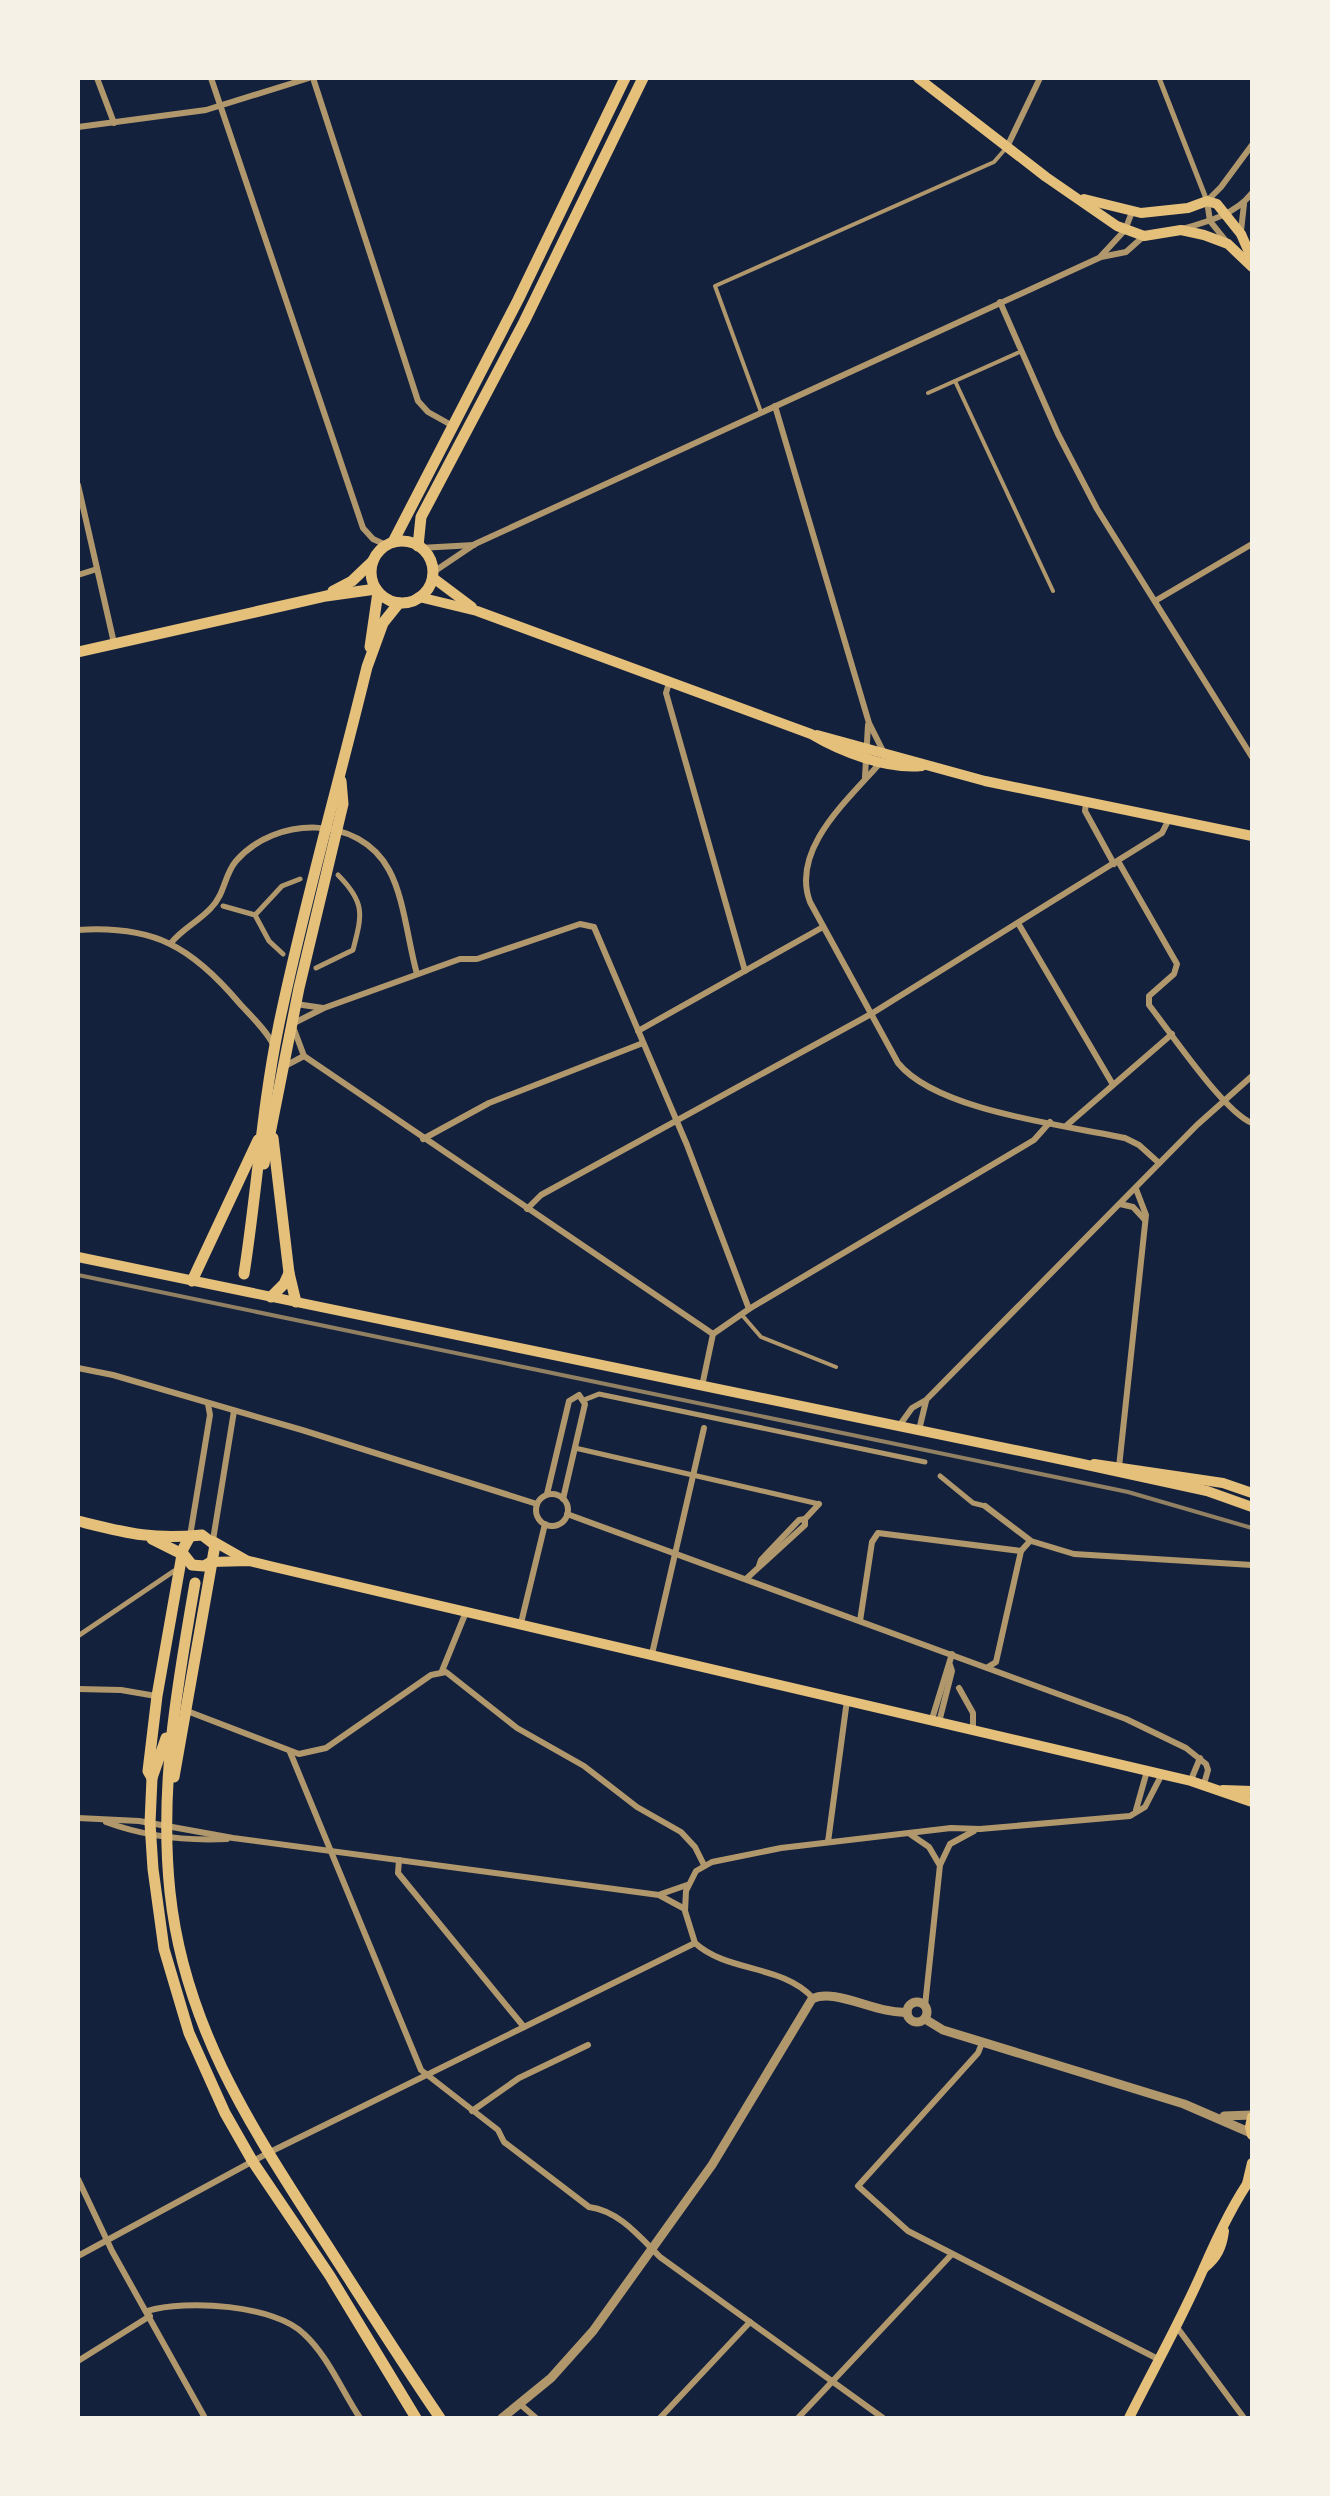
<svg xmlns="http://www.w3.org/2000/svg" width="1330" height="2496" font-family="Inter,sans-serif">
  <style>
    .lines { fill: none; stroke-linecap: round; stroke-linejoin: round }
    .service { stroke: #b1986c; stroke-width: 4 }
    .pedestrian { stroke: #b1986c; stroke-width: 5 }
    .minor { stroke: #b1986c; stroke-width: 6 }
    .tertiary { stroke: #b1986c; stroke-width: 9 }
    .secondary { stroke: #e5c07b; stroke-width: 10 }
    .primary { stroke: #e5c07b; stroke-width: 11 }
    .rail { stroke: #918062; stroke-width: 4 }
  </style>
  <rect width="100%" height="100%" fill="#14213d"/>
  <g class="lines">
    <g class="service">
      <path d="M955 381 1053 591"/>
      <path d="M928 393 1022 351"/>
      <path d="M761 412 715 286 994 162 1007 147"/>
      <path d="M742 1315 761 1337 836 1367"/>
    </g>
    <g class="pedestrian">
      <path d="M1159 78 1207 201"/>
      <path d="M223 906 255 915 269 941 283 954"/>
      <path d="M255 915 282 886 300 879"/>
      <path d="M316 968 353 950C362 915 366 903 338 875"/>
      <path d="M584 1400 599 1394 925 1462"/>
      <path d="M575 1448 819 1504"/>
      <path d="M940 1476 973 1503 985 1506"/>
      <path d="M78 1636 174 1571 179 1572"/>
    </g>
    <g class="minor">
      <path d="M97 78 114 123"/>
      <path d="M211 78 363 528 373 539 386 545"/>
      <path d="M313 78 418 401 428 412 453 426"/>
      <path d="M78 127 206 110 309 78"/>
      <path d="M1007 147 1040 78"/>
      <path d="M1182 229C1207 222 1236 214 1252 193"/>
      <path d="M1241 231 1244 204"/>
      <path d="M1226 241 1210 221 1207 201 1221 187 1252 145"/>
      <path d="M1101 256 1125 230 1132 212"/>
      <path d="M1000 302 1058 434 1097 509 1252 757"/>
      <path d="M775 406 869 723 883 751"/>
      <path d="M78 485 114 643"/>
      <path d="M420 548 474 545"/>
      <path d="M432 573 475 544 1101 257 1126 252 1144 236"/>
      <path d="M78 575 97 569"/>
      <path d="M1155 601 1252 544"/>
      <path d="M669 683 666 693 745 971"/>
      <path d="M880 763C849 799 790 849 810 902L898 1063C937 1111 1064 1125 1125 1138L1139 1145 1159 1163"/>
      <path d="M865 777 868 725"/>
      <path d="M1086 803 1085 811 1114 864"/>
      <path d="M1118 861 1177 964 1174 974 1149 996V1005C1170 1032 1224 1112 1252 1123"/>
      <path d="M1018 923 1112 1083"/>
      <path d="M78 930C154 925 192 947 240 1004 252 1017 267 1031 274 1046"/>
      <path d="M171 943C183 928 198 922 211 908 225 894 224 875 236 861 275 816 359 814 389 870 404 897 408 942 417 974"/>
      <path d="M296 1004 323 1008"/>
      <path d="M638 1031 823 927"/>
      <path d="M285 1066 304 1056"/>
      <path d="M1067 1125 1172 1034"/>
      <path d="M423 1139 489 1103 643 1043"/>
      <path d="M1120 1204 1133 1207 1145 1220"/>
      <path d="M527 1209 541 1195 871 1014 1162 833 1169 819"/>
      <path d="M713 1334 304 1056 292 1024 324 1008 460 959H477L580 924 594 927 687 1145 749 1309"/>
      <path d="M78 1368 113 1375 302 1430 537 1504"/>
      <path d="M702 1386 713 1334 749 1309 1034 1140 1050 1122"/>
      <path d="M899 1426 912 1408 926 1400 1197 1125 1252 1076"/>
      <path d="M919 1430 926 1401"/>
      <path d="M1119 1467 1146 1215 1136 1189"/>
      <path d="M547 1494 569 1401 579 1395 585 1404 563 1499"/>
      <circle cx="552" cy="1510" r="16"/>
      <path d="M985 1506 1031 1541 1074 1554 1252 1565"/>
      <path d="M567 1514 1126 1719 1186 1748 1206 1764 1208 1770 1204 1784"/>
      <path d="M190 1536 210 1415 208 1404"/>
      <path d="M213 1540 234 1411"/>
      <path d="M759 1566 761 1560 799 1520 805 1519"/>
      <path d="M746 1579 805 1525V1519L819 1504"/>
      <path d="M860 1621 872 1542 878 1533 1021 1551"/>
      <path d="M521 1623 545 1524"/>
      <path d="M652 1654 704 1428"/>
      <path d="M988 1667 996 1662 1021 1551 1030 1541"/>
      <path d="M442 1671 466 1612"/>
      <path d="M959 1688 973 1713V1729"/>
      <path d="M78 1689 121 1690 156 1696"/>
      <path d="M187 1711 299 1754 326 1748 431 1675 446 1672 517 1728 584 1766 637 1807 681 1832 695 1847 704 1865"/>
      <path d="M932 1719 952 1654"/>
      <path d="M939 1722 952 1671 950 1665"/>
      <path d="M290 1752 421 2070 498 2130 504 2142 589 2207C619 2211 639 2236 660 2257L883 2418"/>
      <path d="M1191 1780 1200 1758"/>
      <path d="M1136 1810 1147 1771"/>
      <path d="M78 1818 139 1821 233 1838 659 1895 683 1908"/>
      <path d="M106 1822C146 1837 185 1841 227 1839"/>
      <path d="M910 1834 929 1847 939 1864"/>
      <path d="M828 1842 847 1700"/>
      <path d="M399 1860 398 1873 524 2027"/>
      <path d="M661 1894 687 1885"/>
      <path d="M813 1998C782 1964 728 1973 695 1943L685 1911 686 1891 696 1871 712 1862 781 1848 951 1828 980 1829 1130 1816 1145 1807 1162 1774"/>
      <path d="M925 2006 940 1865 950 1844 974 1831"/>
      <path d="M982 2043 978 2053 858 2186 908 2231 1158 2359"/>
      <path d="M472 2111 519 2078 588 2045"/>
      <path d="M78 2179 112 2251 205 2418"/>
      <path d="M78 2256 268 2153 695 1943"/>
      <path d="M147 2311C186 2299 275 2305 304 2334 328 2356 342 2391 360 2418"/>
      <path d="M1176 2326 1244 2418"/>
      <path d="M78 2361 150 2316"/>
      <path d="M521 2405 536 2418"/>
      <path d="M660 2418 750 2322"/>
      <path d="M798 2418 952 2254"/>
    </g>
    <g class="tertiary">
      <circle cx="917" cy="2012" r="10"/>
      <path d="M925 2019 943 2030 1184 2104 1251 2133"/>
      <path d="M1224 2116 1252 2115"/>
      <path d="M502 2418 551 2378 593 2331 712 2165 812 1999C835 1987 878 2015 907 2012"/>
    </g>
    <g class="secondary">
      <path d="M918 78 1046 177 1117 226 1144 236 1181 230 1204 235 1228 244 1252 267"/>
      <path d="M1084 199 1141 213 1188 208 1207 201 1217 204 1241 234 1252 259"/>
      <path d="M432 577 472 607"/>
      <path d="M419 597 477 611 811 734C841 752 888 770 922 766"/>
      <path d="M817 735 985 781 1252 836"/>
      <path d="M78 1257 1078 1463 1207 1491 1252 1507"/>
      <path d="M1094 1464 1223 1483 1252 1493"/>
      <path d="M213 1541 248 1561"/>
      <path d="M211 1562 249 1561 274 1567 1191 1781 1252 1802"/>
      <path d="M1223 1790 1252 1791"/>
      <path d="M1252 2117 1250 2127 1252 2135"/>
      <path d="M1247 2184 1252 2163"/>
      <path d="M1204 2268C1217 2258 1222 2247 1224 2231"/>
      <path d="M1129 2418C1153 2370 1180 2322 1202 2272 1215 2242 1232 2204 1252 2177"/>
    </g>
    <g class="primary">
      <circle cx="402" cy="572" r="31"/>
      <path d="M393 542 518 300 625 78"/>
      <path d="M418 546 421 517 524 322 643 78"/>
      <path d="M333 591 352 581 373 561"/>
      <path d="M370 647 378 592"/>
      <path d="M78 652 326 596 376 589"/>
      <path d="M273 1138 289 1273 296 1302"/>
      <path d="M264 1164 299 988 343 804 341 781"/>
      <path d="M244 1274C257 1191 262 1106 279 1024 304 904 338 786 367 667L383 623 399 603"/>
      <path d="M192 1281 258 1140"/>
      <path d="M271 1297 284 1284 289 1273"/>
      <path d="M78 1521C127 1533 151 1540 202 1535L215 1545 174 1777"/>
      <path d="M152 1539 184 1555 192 1565 204 1566 211 1562"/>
      <path d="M195 1583C177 1686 159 1787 170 1892 184 2025 250 2125 320 2234 360 2296 399 2358 440 2418"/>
      <path d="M166 1738 152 1778 150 1823 153 1869 164 1949 189 2033 225 2113 253 2162 330 2276 416 2418"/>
      <path d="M152 1778 148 1771 157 1696 183 1549 189 1538"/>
    </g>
    <path class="rail" d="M78 1275 1128 1492 1252 1528"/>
  </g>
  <rect width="1330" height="2496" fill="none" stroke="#f6f1e7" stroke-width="160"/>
</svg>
